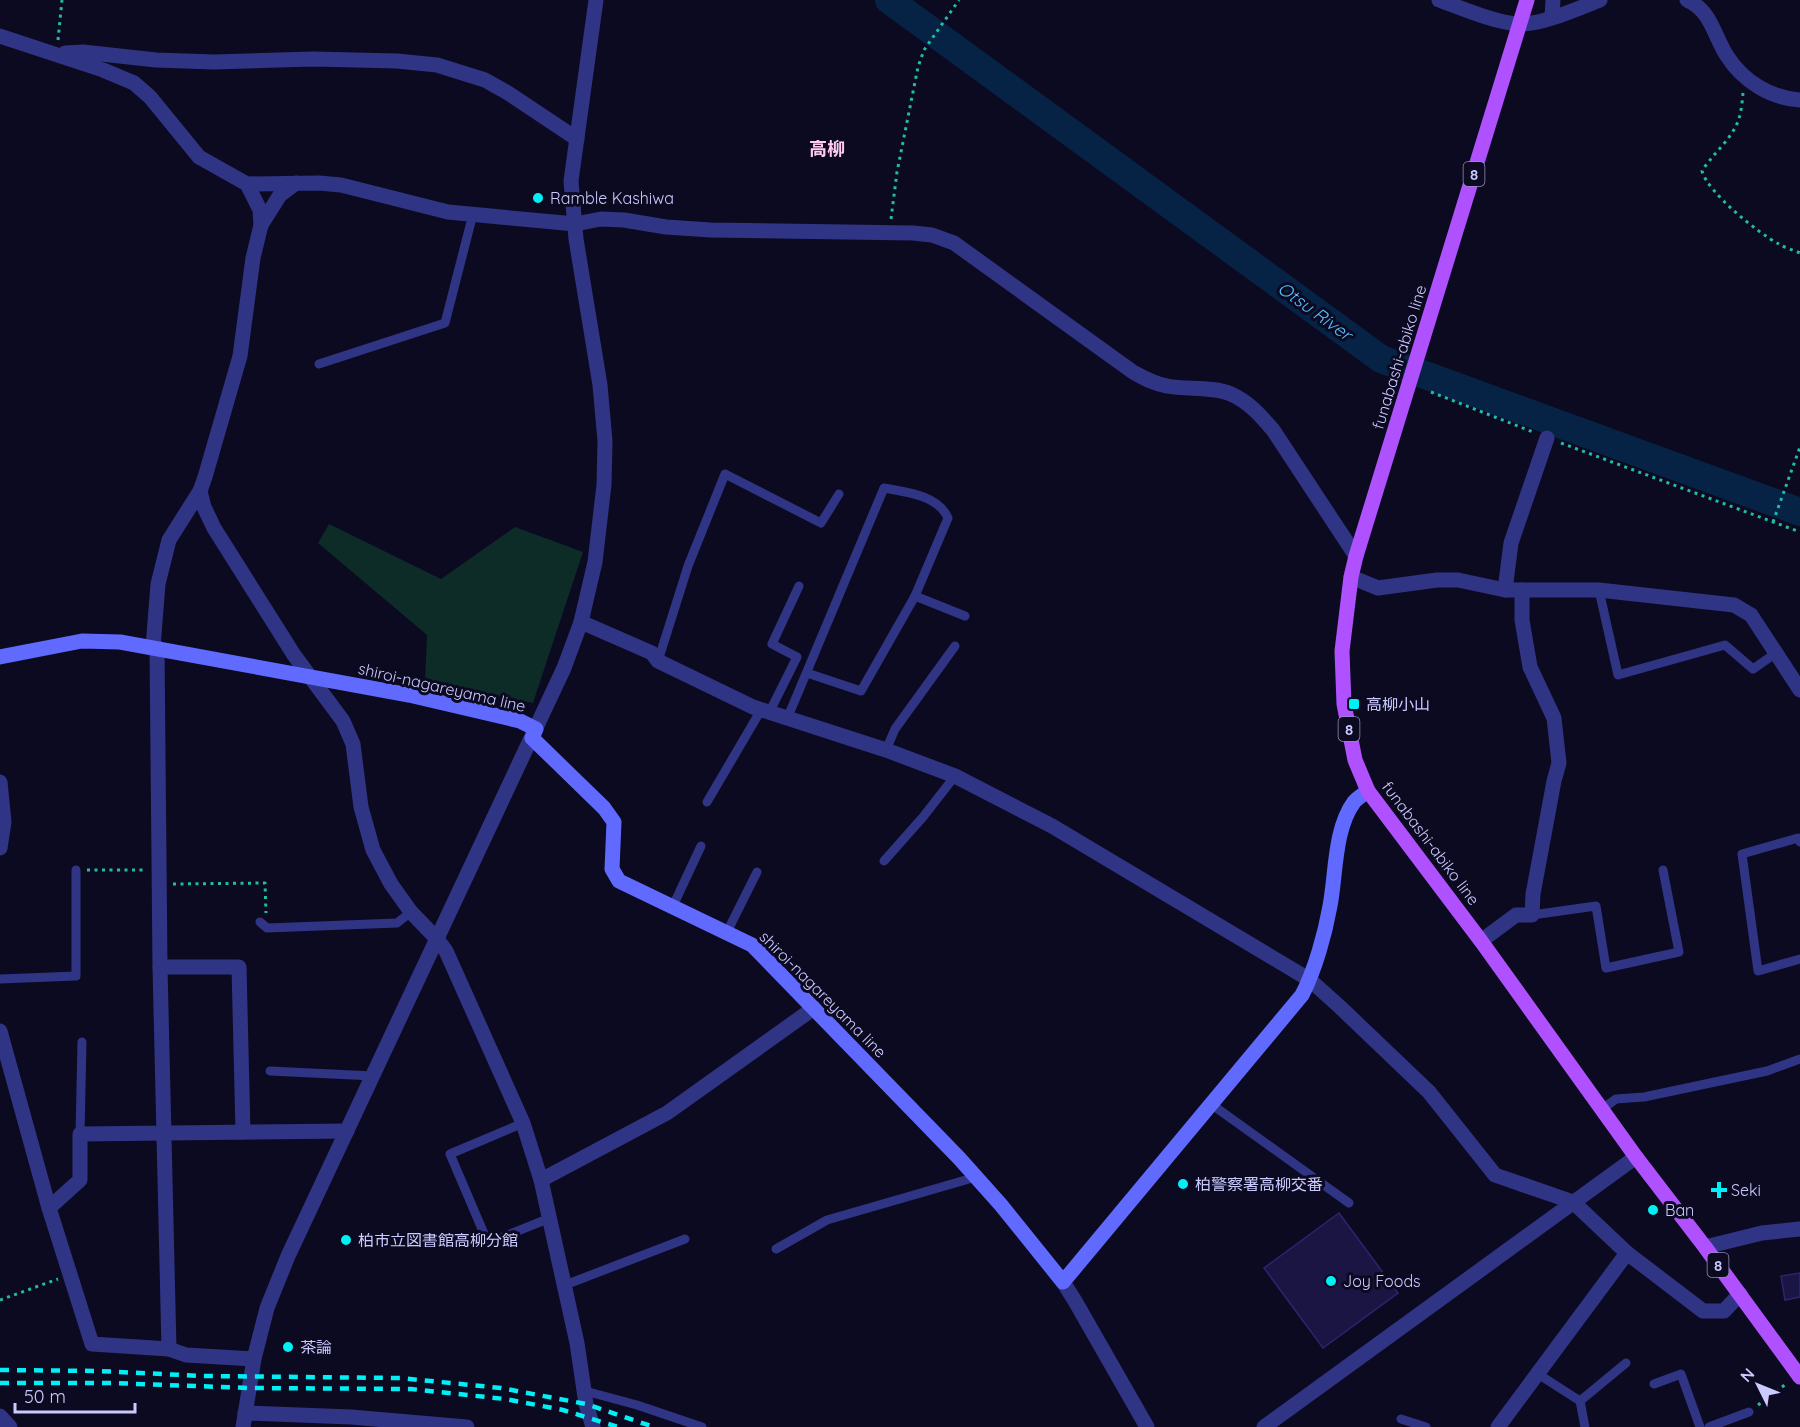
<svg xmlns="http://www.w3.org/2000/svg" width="1800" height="1427" font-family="Quicksand,'Noto Sans JP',sans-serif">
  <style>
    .green { fill: #0d2b27 }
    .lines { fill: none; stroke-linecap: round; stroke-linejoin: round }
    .river { stroke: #062244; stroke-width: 28 }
    .building { fill: #1a1543; stroke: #2d2472; stroke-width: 1.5 }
    .path { stroke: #21bca6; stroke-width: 3; stroke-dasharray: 3 4.5; stroke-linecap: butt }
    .service { stroke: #303484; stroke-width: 9 }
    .minor { stroke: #303484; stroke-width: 15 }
    .tertiary { stroke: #303484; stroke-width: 15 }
    .secondary { stroke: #616aff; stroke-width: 15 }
    .primary { stroke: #b051ff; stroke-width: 15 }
    .rail { stroke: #00f0f5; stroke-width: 4.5; stroke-dasharray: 9 8; stroke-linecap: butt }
    .poi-dot { fill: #00f0f5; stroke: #0c0a20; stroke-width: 2 }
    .labels { text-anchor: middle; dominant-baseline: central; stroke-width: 6; stroke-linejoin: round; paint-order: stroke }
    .shield { fill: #0c0a20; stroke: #9290bc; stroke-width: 1.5 }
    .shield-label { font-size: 15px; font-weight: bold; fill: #cbcaff }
    .poi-label { font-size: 16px; fill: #cbcaff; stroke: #0c0a20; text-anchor: start }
    .street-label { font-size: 16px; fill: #cbcaff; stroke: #0c0a20 }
    .neighbourhood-label { font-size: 18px; font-weight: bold; fill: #ffccf0; stroke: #0c0a20 }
    .water-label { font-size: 18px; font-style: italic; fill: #58bfff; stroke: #0c0a20 }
  </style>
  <rect width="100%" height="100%" fill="#0c0a20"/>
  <path class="green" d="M329 524 441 579 515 527 583 552 533 703 425 680 427 635 318 543Z"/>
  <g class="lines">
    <path class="river" d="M889 0 1381 359 1800 512"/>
  </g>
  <g class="building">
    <path d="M1339 1213 1398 1293 1323 1348 1264 1268Z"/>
    <path d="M1800 1273V1297L1785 1300 1781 1276Z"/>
  </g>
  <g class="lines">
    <g class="path">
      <path d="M58 40 62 0"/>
      <path d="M1743 93C1742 104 1741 116 1736 126 1728 142 1712 155 1702 171 1708 193 1758 233 1779 244 1785 248 1793 250 1800 253"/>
      <path d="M891 219 897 172 918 67 924 50 959 0"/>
      <path d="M1431 392 1533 432"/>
      <path d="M1561 443 1800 532"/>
      <path d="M1773 522 1800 447"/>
      <path d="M87 870H143"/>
      <path d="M173 884 265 883 266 913"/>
      <path d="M0 1300 58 1279"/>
      <path d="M1758 1405 1786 1384"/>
    </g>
    <g class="service">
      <path d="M319 364 445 323 473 214"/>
      <path d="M1599 590 1618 675 1725 645 1753 669 1776 653"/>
      <path d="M915 596 965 616"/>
      <path d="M658 661 688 566 725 474 821 523 839 494"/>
      <path d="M769 713 797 657 772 644 799 586"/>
      <path d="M787 719 884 488C906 492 938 495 948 518L915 596 861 691 807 673"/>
      <path d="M886 750 895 729 955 646"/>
      <path d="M707 802 761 710"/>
      <path d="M1800 842 1798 838 1742 854 1758 971 1800 959"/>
      <path d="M884 861 923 817 955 776"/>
      <path d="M672 908 701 846"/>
      <path d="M1532 915 1596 906 1606 968 1679 952 1663 870"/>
      <path d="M260 922 267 928 397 923 411 912"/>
      <path d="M727 932 757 872"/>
      <path d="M0 979 76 976V870"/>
      <path d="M270 1071 373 1076"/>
      <path d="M1211 1104 1349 1203"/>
      <path d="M1602 1109 1616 1099 1644 1097 1767 1071 1800 1059"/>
      <path d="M523 1123 450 1154 488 1243 550 1218"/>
      <path d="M80 1134 82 1042"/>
      <path d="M776 1249 827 1220 976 1177"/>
      <path d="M565 1285 685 1239"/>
      <path d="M1538 1374 1580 1401 1585 1427"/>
      <path d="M1654 1384 1681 1374 1700 1427"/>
      <path d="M585 1391 637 1405 702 1427"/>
      <path d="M1580 1401 1626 1363"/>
      <path d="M1401 1419 1426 1427"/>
      <path d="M1709 1427 1749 1412"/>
    </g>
    <g class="minor">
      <path d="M1552 17 1553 0"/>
      <path d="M0 36 103 70 134 83 150 97 199 157 247 184 319 183 341 185 448 212 575 224 601 219 624 220 666 227 711 230 913 233 932 235 954 243 1133 372C1144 378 1154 384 1167 386 1187 390 1212 386 1231 394 1249 402 1261 416 1273 430L1356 556"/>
      <path d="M65 53 83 52 156 60 214 62 313 59 397 61 437 65 485 80 508 93 577 139"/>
      <path d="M247 184 260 210 261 225 253 258 240 356 205 477 200 491 204 507 214 528 294 655 343 721 353 744 361 807 373 850 391 884 411 912 437 939 446 951 523 1123 541 1180 577 1343 586 1404 593 1427"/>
      <path d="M261 225 280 195 296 183"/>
      <path d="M1351 577 1378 588 1437 580H1458L1505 590H1599L1734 605 1751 615 1800 690"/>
      <path d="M1505 590 1511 543 1547 438"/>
      <path d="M581 622 652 653 658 661 753 707 886 750 955 776 1052 826 1310 980 1340 1007 1429 1092 1495 1175 1573 1202 1627 1253 1703 1311H1724L1740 1294"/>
      <path d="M153 647 158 584 169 540 200 491"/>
      <path d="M157 647 160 967 169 1349"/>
      <path d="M0 782 4 822 0 848"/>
      <path d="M1481 941 1516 915H1532L1533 894 1554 781 1559 763 1554 718 1530 667 1522 620V590"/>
      <path d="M160 967H239L243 1132"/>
      <path d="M0 1031 49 1208 92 1344 169 1349 186 1355 254 1359"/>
      <path d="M541 1180 667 1113 814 1008"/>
      <path d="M49 1208 80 1180V1134L347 1131"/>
      <path d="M1705 1247 1762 1233 1800 1229"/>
      <path d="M1063 1282 1075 1301 1147 1427"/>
      <path d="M245 1413 351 1417 467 1427"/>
      <path d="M0 1416 10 1427"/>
      <path d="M1498 1427 1627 1253"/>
    </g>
    <g class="tertiary">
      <path d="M1439 0C1461 8 1496 23 1519 24 1542 25 1579 8 1600 0"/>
      <path d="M1687 0C1711 10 1714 36 1727 56 1743 81 1770 98 1800 100"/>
      <path d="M243 1427 254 1359 267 1308 288 1256 564 668 581 622 595 562 604 485 605 441 600 385 576 239 571 181 596 0"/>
      <path d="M1264 1427 1636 1157"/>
    </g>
    <path class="secondary" d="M0 657 82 641 120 642 409 695 520 721 536 729 532 738 604 808 614 822 612 869 619 881 752 945 959 1158 1001 1205 1063 1282 1302 995C1315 970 1325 934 1330 906 1336 875 1334 829 1354 802 1357 798 1364 794 1368 791"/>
    <path class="primary" d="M1527 0 1356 556 1351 577 1342 651 1344 704 1355 760 1368 791 1481 941 1636 1157 1705 1247 1800 1377"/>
    <g class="rail">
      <path d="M0 1370 98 1371 203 1376 400 1378 501 1388 586 1404 654 1427"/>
      <path d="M0 1383H111L249 1388 411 1389 505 1399 563 1410 618 1427"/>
    </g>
  </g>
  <g class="poi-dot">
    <circle cx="538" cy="198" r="6"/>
    <rect x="1348" y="698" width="12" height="12" rx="3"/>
    <circle cx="1183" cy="1184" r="6"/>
    <path d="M1716 1181h6v6h6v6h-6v6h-6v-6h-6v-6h6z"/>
    <circle cx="1653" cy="1210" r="6"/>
    <circle cx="346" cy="1240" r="6"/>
    <circle cx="1331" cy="1281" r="6"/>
    <circle cx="288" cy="1347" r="6"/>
  </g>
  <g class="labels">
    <g class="shield">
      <rect x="1463.5" y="162" width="21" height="24" rx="4.5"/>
      <rect x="1338.5" y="717" width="21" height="24" rx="4.5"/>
      <rect x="1707.5" y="1253" width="21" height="24" rx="4.5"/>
    </g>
    <g class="shield-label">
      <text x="1474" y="174">8</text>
      <text x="1349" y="729">8</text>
      <text x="1718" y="1265">8</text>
    </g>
    <g class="poi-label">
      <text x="550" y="198">Ramble Kashiwa</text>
      <text x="1366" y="704">高柳小山</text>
      <text x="1195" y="1184">柏警察署高柳交番</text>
      <text x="1731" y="1190">Seki</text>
      <text x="1665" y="1210">Ban</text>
      <text x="358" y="1240">柏市立図書館高柳分館</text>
      <text x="1343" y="1281">Joy Foods</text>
      <text x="300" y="1347">茶論</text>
    </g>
    <g class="street-label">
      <text transform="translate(1399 357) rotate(-73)">funabashi-abiko line</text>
      <text transform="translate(442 687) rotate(13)">shiroi-nagareyama line</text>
      <text transform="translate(1431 843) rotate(53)">funabashi-abiko line</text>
      <text transform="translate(823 994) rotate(45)">shiroi-nagareyama line</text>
    </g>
    <g class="neighbourhood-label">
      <text x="827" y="148">高柳</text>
    </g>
    <g class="water-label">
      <text transform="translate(1315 311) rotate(36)">Otsu River</text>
    </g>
  </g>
  <g transform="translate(1758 1385) rotate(313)" stroke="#0c0a20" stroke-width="4.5" paint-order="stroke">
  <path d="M0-4.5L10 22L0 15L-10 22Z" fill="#cbcaff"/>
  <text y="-9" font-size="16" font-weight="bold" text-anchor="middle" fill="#cbcaff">N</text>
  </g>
  <path d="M15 1403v9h120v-9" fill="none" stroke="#cbcaff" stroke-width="3"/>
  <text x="24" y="1403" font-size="18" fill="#cbcaff" stroke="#0c0a20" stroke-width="4.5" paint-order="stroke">50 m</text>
</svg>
